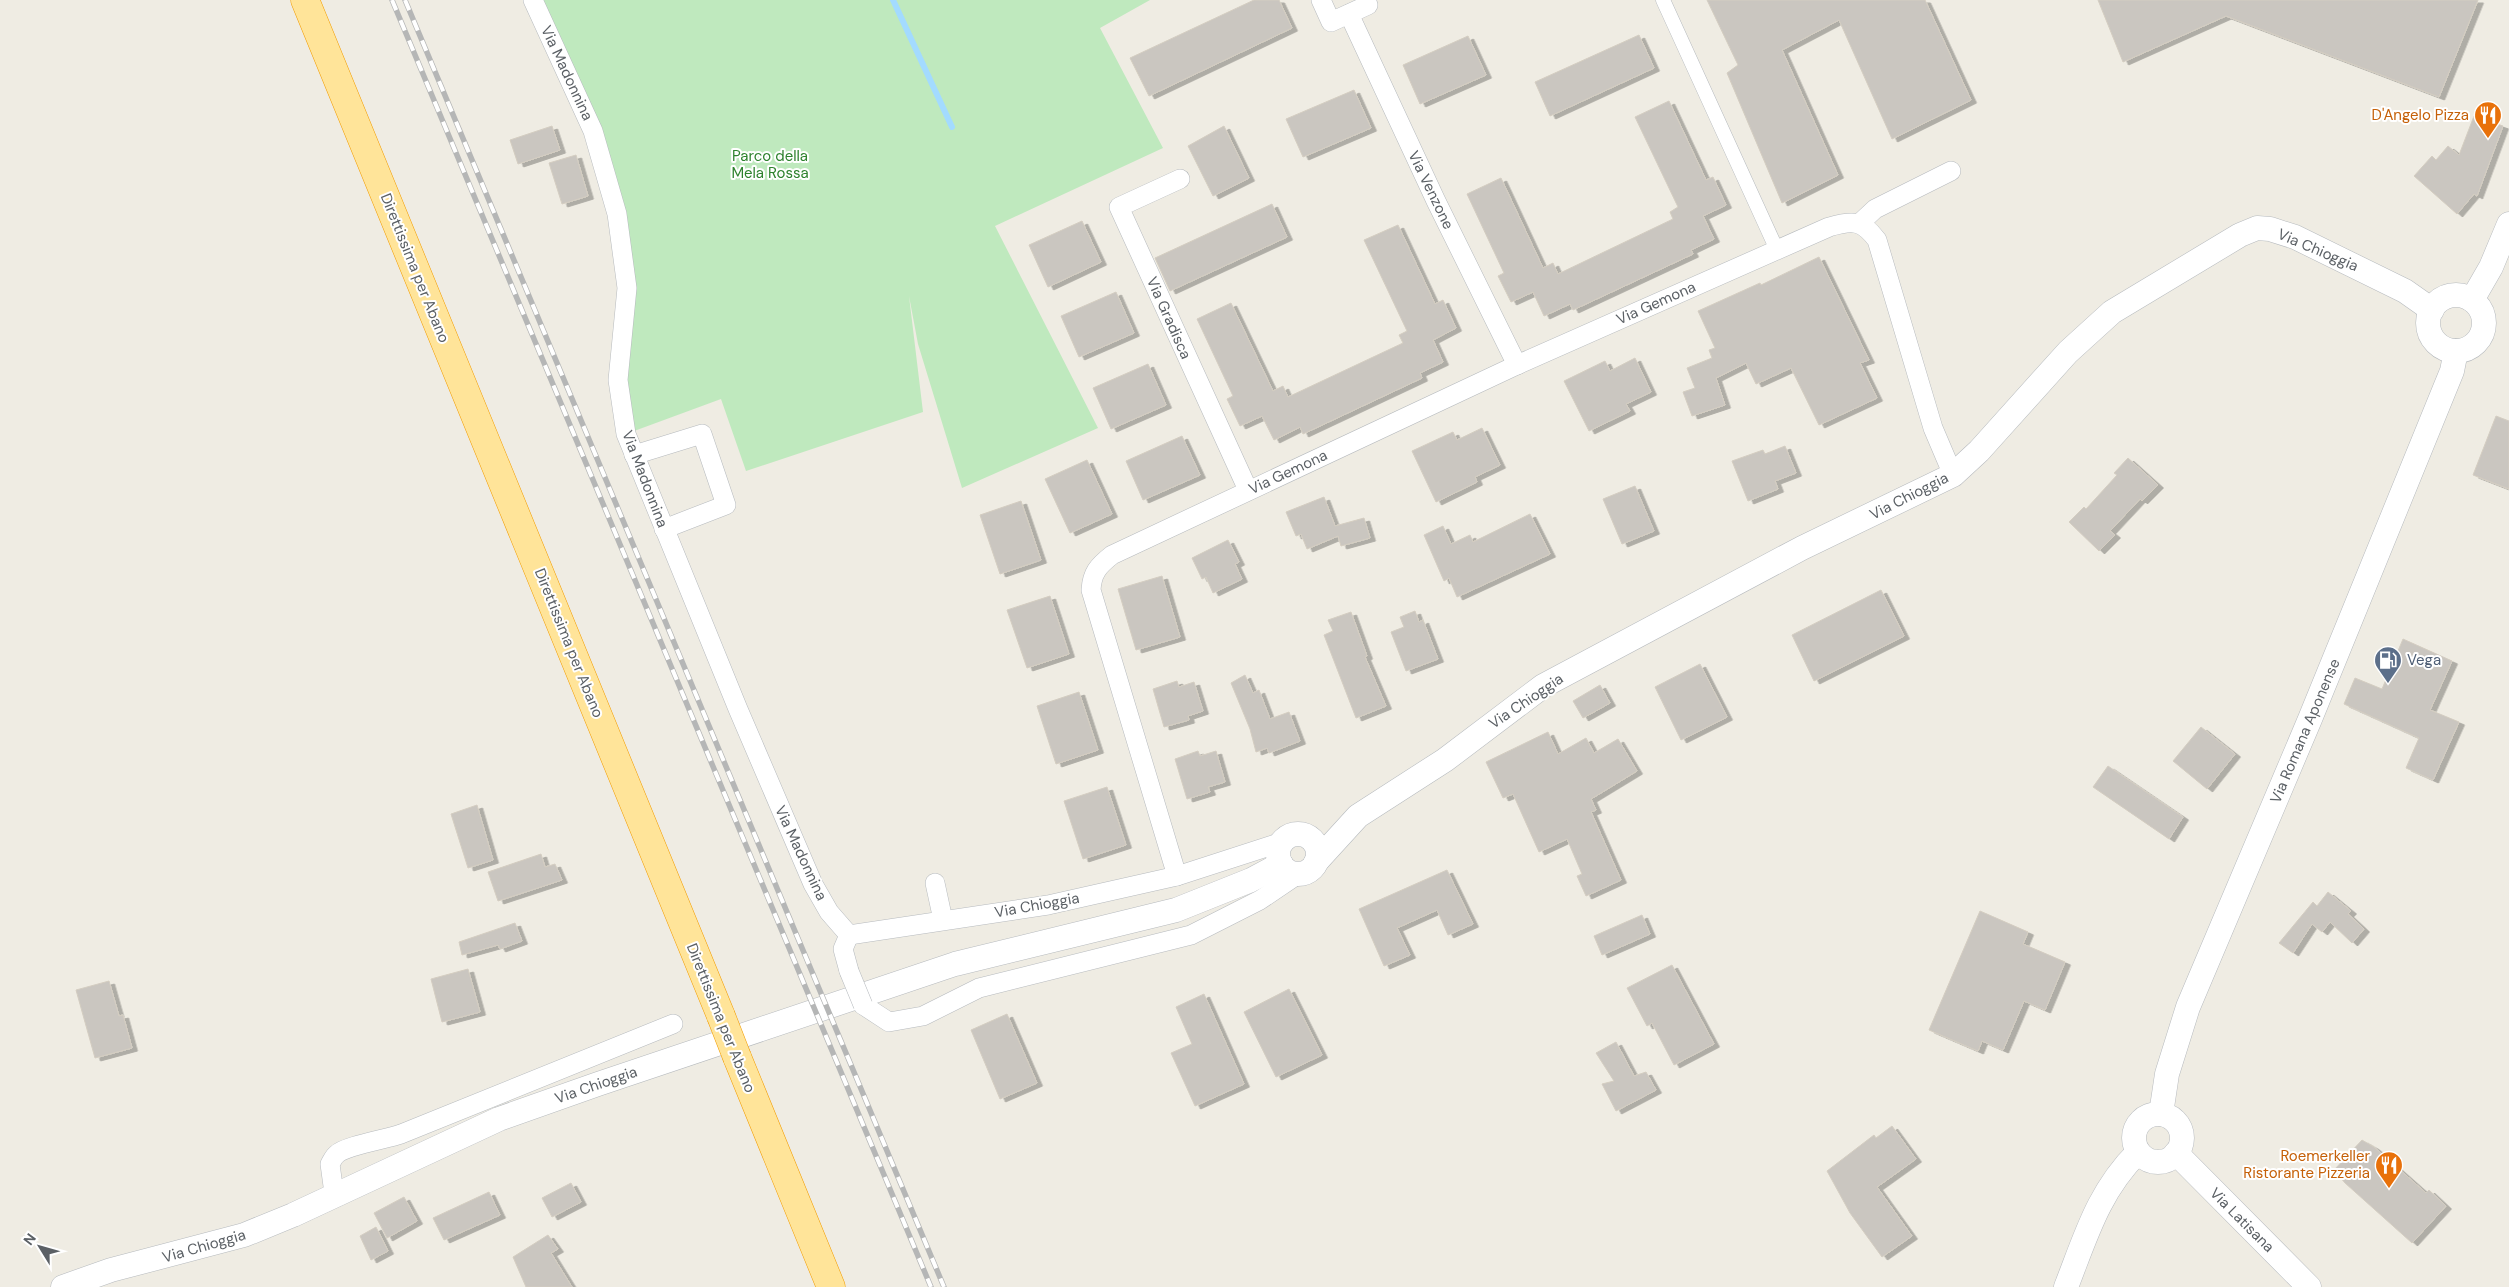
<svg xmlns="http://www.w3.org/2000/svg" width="2509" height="1287" font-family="'DM Sans',sans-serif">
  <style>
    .green { fill: #bfe9be }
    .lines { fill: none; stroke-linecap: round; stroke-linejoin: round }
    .stream { stroke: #a3dbff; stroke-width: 6 }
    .building { fill: #cac6c0; stroke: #d4cdc1; filter: url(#shadow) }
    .pedestrian-casing { stroke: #b6babe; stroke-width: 15 }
    .minor-casing { stroke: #b6babe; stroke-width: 20 }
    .tertiary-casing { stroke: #b6babe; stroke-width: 25 }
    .trunk-casing { stroke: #f29c00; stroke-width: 29 }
    .pedestrian { stroke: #fff; stroke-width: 14 }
    .minor { stroke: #fff; stroke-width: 19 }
    .tertiary { stroke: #fff; stroke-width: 24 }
    .trunk { stroke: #ffe499; stroke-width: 28 }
    .rail-casing { stroke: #b5b6b6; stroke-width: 5.5 }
    .rail { stroke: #fff; stroke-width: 4; stroke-dasharray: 11; stroke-linecap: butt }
    .minor-bridge-casing { stroke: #b6babe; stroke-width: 20; stroke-linecap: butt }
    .trunk-bridge-casing { stroke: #f29c00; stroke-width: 29; stroke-linecap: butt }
    .minor-bridge { stroke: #fff; stroke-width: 19 }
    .trunk-bridge { stroke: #ffe499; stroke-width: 28 }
    .labels { text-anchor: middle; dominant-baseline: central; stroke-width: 4; stroke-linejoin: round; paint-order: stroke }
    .street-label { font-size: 15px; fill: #5b6065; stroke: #fff }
    .food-label { font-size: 15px; fill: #c56008; stroke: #fff; text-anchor: end }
    .park-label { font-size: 15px; fill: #2e822e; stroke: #fff }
    .service-label { font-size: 15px; fill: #4e5e75; stroke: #fff; text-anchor: start }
  </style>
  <defs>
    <filter id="shadow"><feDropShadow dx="5.5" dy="3" stdDeviation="0" flood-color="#0004"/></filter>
  </defs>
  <rect width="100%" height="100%" fill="#efece3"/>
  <path class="green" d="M528 0H1150L1100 28 1163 148 995 226 1098 428 962 488 918 344 909 296 923 412 746 471 721 399 626 434 627 288 603 166Z"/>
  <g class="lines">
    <path class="stream" d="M893 0 952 127"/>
  </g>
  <g class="building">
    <path d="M1254 0H1279L1292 28 1149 96 1130 58Z"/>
    <path d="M1707 0H1925L1971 100 1892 139 1839 20 1782 50 1838 175 1782 203 1727 73 1738 65Z"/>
    <path d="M2098 0H2478L2439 97 2226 16 2123 62Z"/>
    <path d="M1639 35 1654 68 1550 116 1535 82Z"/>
    <path d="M1468 36 1486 75 1420 104 1403 65Z"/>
    <path d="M1354 90 1371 128 1303 157 1286 119Z"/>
    <path d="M1669 101 1706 180 1713 177 1726 205 1703 216 1714 239 1691 250 1693 254 1573 310 1570 304 1544 316 1533 292 1511 302 1498 276 1504 273 1467 194 1501 178 1543 268 1553 263 1558 274 1673 219 1670 212 1678 207 1635 117Z"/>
    <path d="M2474 116 2503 126 2477 196 2474 194 2457 214 2414 176 2432 156 2436 160 2448 146 2459 155Z"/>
    <path d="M552 126 560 150 518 164 510 140Z"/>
    <path d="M1224 126 1249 178 1213 196 1188 146Z"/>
    <path d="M576 155 588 196 562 204 549 163Z"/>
    <path d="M1272 204 1287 237 1170 291 1155 258Z"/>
    <path d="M1082 221 1101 262 1048 287 1029 245Z"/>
    <path d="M1398 225 1435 304 1443 300 1456 328 1433 340 1443 362 1420 373 1422 378 1303 434 1300 427 1274 440 1262 416 1240 426 1227 399 1233 396 1197 319 1231 303 1273 391 1283 386 1288 397 1403 343 1399 335 1407 331 1364 240Z"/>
    <path d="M1819 257 1869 360 1860 363 1877 398 1819 425 1791 368 1756 384 1746 363 1716 378 1725 405 1692 416 1683 392 1695 388 1687 368 1712 358 1709 350 1715 348 1698 311 1760 283 1761 285Z"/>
    <path d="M1116 292 1134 333 1079 357 1061 316Z"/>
    <path d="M1635 358 1651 392 1626 404 1630 411 1589 431 1564 381 1605 361 1610 371Z"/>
    <path d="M1148 364 1166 405 1111 429 1093 388Z"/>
    <path d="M2496 416 2509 421V489L2473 475Z"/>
    <path d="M1482 428 1500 465 1475 477 1477 482 1436 502 1412 451 1453 432 1457 440Z"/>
    <path d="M1182 436 1200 475 1143 500 1126 461Z"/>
    <path d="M1785 446 1796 473 1775 481 1778 489 1748 501 1732 461 1763 450 1765 454Z"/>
    <path d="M2128 458 2158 485 2142 501 2140 499 2110 531 2115 535 2099 551 2069 522 2084 507 2086 509 2117 475 2114 473Z"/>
    <path d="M1087 460 1112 514 1070 533 1045 479Z"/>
    <path d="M1635 486 1654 531 1622 544 1603 499Z"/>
    <path d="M1324 497 1335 526 1364 518 1370 538 1341 546 1338 536 1307 549 1301 534 1296 536 1286 512Z"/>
    <path d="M1021 501 1041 560 1000 574 980 515Z"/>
    <path d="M1530 514 1550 554 1457 597 1449 578 1444 581 1424 535 1443 526 1451 544 1470 535 1473 542Z"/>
    <path d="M1228 540 1239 562 1235 564 1242 579 1213 593 1206 577 1202 579 1192 558Z"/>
    <path d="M1162 576 1180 637 1136 650 1118 589Z"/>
    <path d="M1881 590 1904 636 1814 681 1792 635Z"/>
    <path d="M1050 596 1069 654 1027 668 1007 610Z"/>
    <path d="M1415 611 1419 622 1423 620 1438 659 1406 671 1391 632 1404 627 1400 617Z"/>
    <path d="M1351 612 1367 656 1365 657 1386 706 1356 718 1324 635 1333 631 1328 620Z"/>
    <path d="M2403 639 2452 661 2430 710 2459 722 2433 780 2406 768 2419 738 2344 704 2355 678 2382 689Z"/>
    <path d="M1700 664 1727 717 1681 740 1655 687Z"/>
    <path d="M1245 675 1253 693 1259 690 1270 719 1289 712 1300 741 1269 753 1267 748 1256 752 1250 729 1231 683Z"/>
    <path d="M1177 681 1179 687 1194 682 1203 711 1188 716 1189 720 1164 727 1153 689Z"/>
    <path d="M1600 685 1610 703 1583 718 1573 701Z"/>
    <path d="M1079 692 1098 750 1056 764 1037 706Z"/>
    <path d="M2201 727 2235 754 2207 789 2173 761Z"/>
    <path d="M1548 732 1558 754 1586 738 1594 753 1618 739 1637 771 1591 799 1596 810 1591 812 1621 880 1586 896 1577 876 1582 874 1567 839 1539 852 1513 794 1503 798 1486 762Z"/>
    <path d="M1198 751 1200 756 1216 751 1225 782 1208 787 1210 792 1187 799 1175 759Z"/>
    <path d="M2108 766 2183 817 2169 839 2093 787Z"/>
    <path d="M1107 787 1126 845 1083 859 1064 801Z"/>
    <path d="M477 805 493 860 468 868 451 814Z"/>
    <path d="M541 854 545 867 555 864 562 880 498 901 488 872Z"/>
    <path d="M1447 870 1473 924 1448 935 1437 910 1397 928 1410 955 1384 966 1359 909Z"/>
    <path d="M2328 892 2351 911 2348 914 2364 929 2352 943 2330 922 2322 932 2312 924 2293 953 2279 943 2313 902 2317 906Z"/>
    <path d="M1980 911 2028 932 2023 944 2065 962 2045 1010 2024 1001 2003 1050 1982 1041 1978 1051 1929 1030Z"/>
    <path d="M1642 915 1650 934 1602 955 1594 936Z"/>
    <path d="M515 923 522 941 500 949 498 945 462 955 459 942Z"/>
    <path d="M1672 965 1714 1044 1674 1065 1652 1023 1647 1026 1627 988Z"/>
    <path d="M468 969 480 1012 442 1022 431 979Z"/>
    <path d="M109 981 119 1016 123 1015 132 1048 95 1058 76 990Z"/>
    <path d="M1289 989 1322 1055 1276 1077 1244 1012Z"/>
    <path d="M1204 994 1244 1084 1195 1106 1171 1053 1192 1044 1176 1007Z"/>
    <path d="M1007 1014 1037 1083 1000 1099 971 1030Z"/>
    <path d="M1616 1042 1634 1076 1646 1072 1656 1090 1616 1111 1602 1084 1614 1081 1596 1053Z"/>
    <path d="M1892 1126 1916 1159 1877 1187 1912 1236 1882 1257 1850 1213 1827 1171 1874 1135 1876 1138Z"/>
    <path d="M2362 1140 2374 1147 2426 1193 2429 1190 2446 1206 2412 1243 2345 1183 2334 1170Z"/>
    <path d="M571 1183 581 1202 552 1217 542 1198Z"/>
    <path d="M489 1192 500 1215 444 1240 433 1218Z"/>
    <path d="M404 1197 417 1221 387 1238 374 1213Z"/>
    <path d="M376 1227 388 1251 371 1260 360 1236Z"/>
    <path d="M548 1235 558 1249 551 1253 572 1287H526L513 1257Z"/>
  </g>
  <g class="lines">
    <g class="pedestrian-casing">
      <path id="pedestrian" d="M1663 0 1777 250"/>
    </g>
    <g class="minor-casing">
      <g id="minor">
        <path d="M533 0 593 131 617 214 627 288 618 380 626 434 738 709 813 884 829 912 849 935"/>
        <path d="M1321 0 1331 22 1368 5 1366 0"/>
        <path d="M1349 14 1436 201 1517 365"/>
        <path d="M1180 179 1119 207 1248 490"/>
        <path d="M1860 223 1875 209 1951 171"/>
        <path d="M634 455 702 434 726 505 664 529"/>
        <path d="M1177 876 1091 590C1092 573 1098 566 1112 555L1517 365 1829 227C1853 220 1862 220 1877 240L1933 428 1953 475"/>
        <path d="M935 883 943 920"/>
        <path d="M849 935 1048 905 1177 876 1282 842"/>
        <path d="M849 935 843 949 849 971"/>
        <path d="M863 1005 889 1022 923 1016 979 988 1191 935 1260 900 1300 873"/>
        <path d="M341 1192 333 1186 330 1164C332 1161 334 1156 337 1154 345 1146 387 1139 401 1134L673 1024"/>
      </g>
    </g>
    <g class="tertiary-casing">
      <g id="tertiary">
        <circle cx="2456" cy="323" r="28"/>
        <path d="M2472 300 2491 267 2509 224"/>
        <circle cx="1298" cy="854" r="20"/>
        <path d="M1316 862 1358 816 1445 760 1543 686 1802 548 1953 475 1979 451 2068 352 2112 312 2240 235 2257 228 2270 229 2295 237 2405 291 2432 310"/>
        <circle cx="2158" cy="1138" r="24"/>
        <path d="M2161 1114 2167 1074 2188 1007 2310 719 2452 371 2456 351"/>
        <path d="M2176 1153 2309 1287"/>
        <path d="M63 1287 111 1270 244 1235 293 1215 499 1119 598 1084 955 964 1176 910 1251 880 1281 864"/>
        <path d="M2066 1287C2086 1236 2098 1192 2138 1152"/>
      </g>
    </g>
    <g class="trunk-casing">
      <g id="trunk">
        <path d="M305 0 721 1016"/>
        <path d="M737 1057 831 1287"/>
      </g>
    </g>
    <use href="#pedestrian" class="pedestrian"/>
    <use href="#minor" class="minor"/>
    <use href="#tertiary" class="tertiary"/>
    <use href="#trunk" class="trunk"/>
    <g class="rail-casing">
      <g id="rail">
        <path d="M392 0 931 1287"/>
        <path d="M405 0 944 1287"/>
      </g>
    </g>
    <use href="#rail" class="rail"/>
    <g class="minor-bridge-casing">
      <path id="minor-bridge" d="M849 971 863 1005"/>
    </g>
    <g class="trunk-bridge-casing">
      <path id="trunk-bridge" d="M721 1016 737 1057"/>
    </g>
    <use href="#minor-bridge" class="minor-bridge"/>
    <use href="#trunk-bridge" class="trunk-bridge"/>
  </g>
  <defs>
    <g id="restaurant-pin" transform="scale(1.4375)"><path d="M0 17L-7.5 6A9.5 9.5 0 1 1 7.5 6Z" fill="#e8710a" stroke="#fff"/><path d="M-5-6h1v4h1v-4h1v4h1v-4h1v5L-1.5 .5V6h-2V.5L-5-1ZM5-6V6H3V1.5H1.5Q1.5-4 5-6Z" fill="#fff"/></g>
    <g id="fuel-pin" transform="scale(1.4375)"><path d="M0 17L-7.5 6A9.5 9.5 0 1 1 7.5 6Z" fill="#5c6f8a" stroke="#fff"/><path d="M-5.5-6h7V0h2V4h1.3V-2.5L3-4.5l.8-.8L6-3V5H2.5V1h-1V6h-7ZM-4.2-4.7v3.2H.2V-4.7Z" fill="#fff"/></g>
  </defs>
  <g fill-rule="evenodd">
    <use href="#restaurant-pin" x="2488" y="115"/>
    <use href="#fuel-pin" x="2388" y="660"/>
    <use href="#restaurant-pin" x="2389" y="1165"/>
  </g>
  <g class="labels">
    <g class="street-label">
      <text transform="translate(567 73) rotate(65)">Via Madonnina</text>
      <text transform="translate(1431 190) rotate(64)">Via Venzone</text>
      <text transform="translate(2318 250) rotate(23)">Via Chioggia</text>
      <text transform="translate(415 268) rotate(68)">Direttissima per Abano</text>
      <text transform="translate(1656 303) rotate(-24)">Via Gemona</text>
      <text transform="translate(1169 318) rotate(66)">Via Gradisca</text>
      <text transform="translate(1288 472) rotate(-25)">Via Gemona</text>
      <text transform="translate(645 479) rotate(69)">Via Madonnina</text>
      <text transform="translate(1909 496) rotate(-27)">Via Chioggia</text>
      <text transform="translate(569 643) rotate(68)">Direttissima per Abano</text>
      <text transform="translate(1526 701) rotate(-34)">Via Chioggia</text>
      <text transform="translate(2305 731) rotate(-67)">Via Romana Aponense</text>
      <text transform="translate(801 853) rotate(65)">Via Madonnina</text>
      <text transform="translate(1037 905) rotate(-10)">Via Chioggia</text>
      <text transform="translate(721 1018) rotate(68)">Direttissima per Abano</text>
      <text transform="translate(596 1085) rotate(-19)">Via Chioggia</text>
      <text transform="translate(2242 1220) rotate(45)">Via Latisana</text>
      <text transform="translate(204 1246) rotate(-16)">Via Chioggia</text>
    </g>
    <g class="food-label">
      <text x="2469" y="115">D'Angelo Pizza</text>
      <text x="2370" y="1156">Roemerkeller<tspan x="2370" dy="17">Ristorante Pizzeria</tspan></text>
    </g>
    <g class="park-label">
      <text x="770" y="156">Parco della<tspan x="770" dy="17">Mela Rossa</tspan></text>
    </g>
    <g class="service-label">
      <text x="2407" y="660">Vega</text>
    </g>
  </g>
  <g transform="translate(40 1247) rotate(307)" stroke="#ffffff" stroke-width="4" paint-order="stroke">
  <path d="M0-4L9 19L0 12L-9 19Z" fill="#5b6065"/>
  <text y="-8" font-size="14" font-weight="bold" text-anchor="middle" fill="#5b6065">N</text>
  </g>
</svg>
